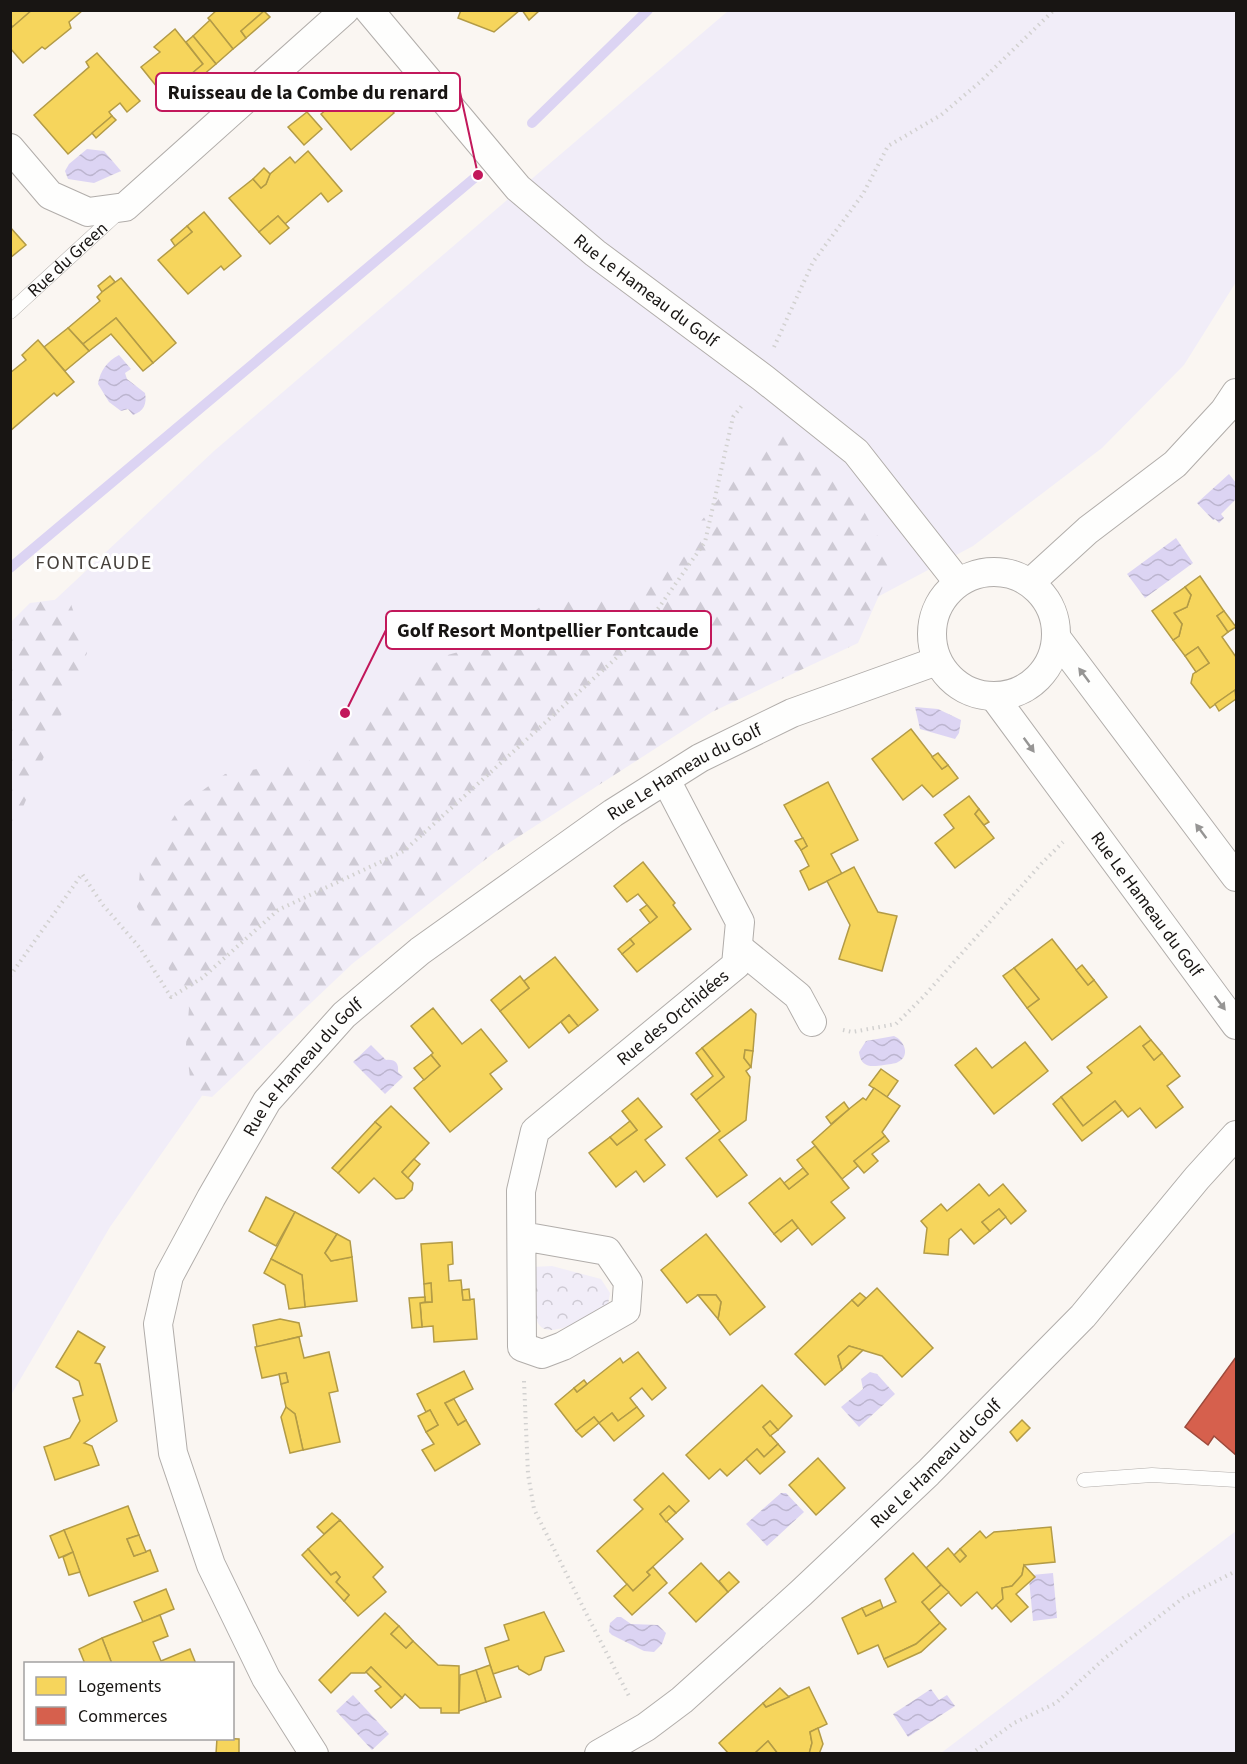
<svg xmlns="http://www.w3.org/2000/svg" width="1247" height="1764" font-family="'Source Sans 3',sans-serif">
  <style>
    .green { fill: #f1edf8 }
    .forest { fill: url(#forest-firs) }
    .park { fill: url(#park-crowns) }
    .water { fill: url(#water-waves) }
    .homes { fill: #f6d55c; stroke: #b39b46; stroke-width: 1.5 }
    .shops { fill: #d6604d; stroke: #9d4a3c; stroke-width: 1.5 }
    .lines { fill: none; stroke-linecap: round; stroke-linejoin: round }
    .stream { stroke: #dcd4f3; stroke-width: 10 }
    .service-casing { stroke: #b1adaa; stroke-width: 15 }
    .minor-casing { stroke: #b1adaa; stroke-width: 30 }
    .path { stroke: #d2d1d0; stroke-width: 4; stroke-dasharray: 1.5 4.5; stroke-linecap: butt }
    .service { stroke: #fefefd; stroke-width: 14 }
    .minor { stroke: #fefefd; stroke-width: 28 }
    .oneway { fill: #969594 }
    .labels { text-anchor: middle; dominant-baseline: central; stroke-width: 6; stroke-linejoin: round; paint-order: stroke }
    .street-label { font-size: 18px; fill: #181513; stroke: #fff }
    .neighbourhood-label { font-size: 20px; letter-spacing: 1.5px; fill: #453f3a; stroke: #fff }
    .leader { fill: none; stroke: #c2185b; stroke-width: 2 }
    .callout-dot { fill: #c2185b; stroke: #fff; stroke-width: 2 }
    .callout { fill: #fff; stroke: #c2185b; stroke-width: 2 }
    .callout-label { font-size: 20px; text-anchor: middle; font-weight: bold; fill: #181513 }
  </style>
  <defs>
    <pattern id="forest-firs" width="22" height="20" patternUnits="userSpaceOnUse" patternTransform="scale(1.5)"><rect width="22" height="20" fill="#f1edf8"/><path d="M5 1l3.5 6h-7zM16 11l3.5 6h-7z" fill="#cecad4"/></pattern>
    <pattern id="park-crowns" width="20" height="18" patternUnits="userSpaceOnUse" patternTransform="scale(1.5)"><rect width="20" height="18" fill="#f1edf8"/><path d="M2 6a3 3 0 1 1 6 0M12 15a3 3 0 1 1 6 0" fill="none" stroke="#cecad4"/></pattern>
    <pattern id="water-waves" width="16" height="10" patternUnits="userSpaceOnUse" patternTransform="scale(1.5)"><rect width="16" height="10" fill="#dcd4f3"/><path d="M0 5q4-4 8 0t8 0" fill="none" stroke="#bcb5cf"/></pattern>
  </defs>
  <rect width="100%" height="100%" fill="#faf6f2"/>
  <g class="green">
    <path d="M728 11H1236V282L1184 365 1102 448 973 546 840 617 559 785 218 1073 110 1227 11 1395V641L214 451Z"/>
    <path d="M1236 1531V1753H941Z"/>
  </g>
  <g class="forest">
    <path d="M776 427 812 451 857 499 881 542 892 566 858 643 712 712 495 852 352 964 212 1097 192 1094 186 1045 189 1008 137 907 140 870 180 807 225 774 309 761 387 704 444 656 498 641 541 606 588 598 627 596 690 535Z"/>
    <path d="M69 598 87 653 11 836V622L30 603Z"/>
  </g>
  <path class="park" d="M552 1266 601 1279 610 1293 608 1305C593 1313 543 1348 536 1318 533 1302 534 1284 533 1267Z"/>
  <g class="water">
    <path d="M87 149 104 151 121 171 94 183 68 179 65 171 69 164Z"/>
    <path d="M119 355 131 369 125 373 127 379 145 393C147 404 144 411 133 415L128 409 121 411 109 402 98 384C100 371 107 361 119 355Z"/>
    <path d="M1229 474 1236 483V499L1221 514 1224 518 1219 523 1215 519 1213 520 1197 503Z"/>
    <path d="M1176 538 1193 563 1145 598 1127 574Z"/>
    <path d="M915 707 938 709 961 720 959 733 955 739 920 729Z"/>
    <path d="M894 1036C904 1040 911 1056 898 1062 895 1064 888 1064 884 1065 871 1067 861 1068 859 1052L866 1041Z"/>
    <path d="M371 1045 386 1060C395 1059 399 1063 398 1072L403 1077 385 1094 353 1062Z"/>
    <path d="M870 1372 877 1374 895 1394 859 1427 841 1407 863 1389 861 1379Z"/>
    <path d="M781 1493H786L804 1512 767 1546 746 1524Z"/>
    <path d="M1053 1573 1057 1618 1033 1621 1029 1579 1032 1575Z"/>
    <path d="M617 1617H621L631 1624 658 1625 666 1633 662 1644 654 1652 644 1651 612 1635 609 1632 610 1623Z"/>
    <path d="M931 1689 939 1700 947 1695 955 1706 908 1737 893 1714Z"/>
    <path d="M353 1695 389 1734 372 1750 336 1711Z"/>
  </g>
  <g class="homes">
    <path d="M12 10H32L13 27 10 24V12Z"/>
    <path d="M32 10H83L69 22 71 28 45 49 42 47 23 63 10 48V29Z"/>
    <path d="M217 10H265L241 31 246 38 233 49 208 18Z"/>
    <path d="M461 10H520L494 32 458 18Z"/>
    <path d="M522 10H540L529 20Z"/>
    <path d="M264 11 270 17 246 38 241 31Z"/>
    <path d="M210 20 233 49 216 64 193 36Z"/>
    <path d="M175 29 203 64 165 97 141 67 160 52 154 47Z"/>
    <path d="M193 36 216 64 188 88 183 81 203 64 186 42Z"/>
    <path d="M97 53 140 101 127 112 120 103 109 112 112 116 68 154 34 115 89 67 86 62Z"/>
    <path d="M365 78 394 113 351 150 321 114 339 99 344 104 355 94 351 88Z"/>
    <path d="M307 112 322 129 304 145 288 127Z"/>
    <path d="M112 116 116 120 96 138 92 133Z"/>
    <path d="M308 151 342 191 328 202 321 193 285 224 278 216 259 232 229 198 253 179 261 188 266 184 270 174 290 157 295 163Z"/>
    <path d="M264 168 270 174 266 184 261 188 253 179Z"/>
    <path d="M204 212 241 256 224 270 221 266 188 294 158 260 192 232 187 226Z"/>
    <path d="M278 216 289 228 270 244 259 232Z"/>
    <path d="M187 226 192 232 175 246 171 240Z"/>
    <path d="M10 227 26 245 10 258Z"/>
    <path d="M110 276 115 282 102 292 98 286Z"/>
    <path d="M121 278 176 343 153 363 116 318 83 344 68 328 100 301 97 297 102 292Z"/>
    <path d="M116 318 153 363 143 371 111 334 89 351 83 344Z"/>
    <path d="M68 328 89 351 65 371 44 347Z"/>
    <path d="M38 340 74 382 57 396 54 393 10 431V373L26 360 22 355Z"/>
    <path d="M1200 576 1224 611 1217 616 1228 632 1222 637 1236 657V692L1235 690 1210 708 1191 683 1193 674 1209 663 1198 647 1185 656 1173 640 1179 636 1182 624 1174 613 1187 607 1191 595 1185 587Z"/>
    <path d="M1185 587 1191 595 1187 607 1174 613 1182 624 1179 636 1173 640 1152 611Z"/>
    <path d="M1224 611 1236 627 1228 632 1217 616Z"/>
    <path d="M1198 647 1209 663 1196 672 1185 656Z"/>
    <path d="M1235 690 1236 699 1219 711 1215 704Z"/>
    <path d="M911 729 942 769 948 765 958 778 933 797 922 785 903 800 872 759Z"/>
    <path d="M938 753 948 765 942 769 932 757Z"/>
    <path d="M828 782 858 840 831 854 842 874 809 890 800 871 809 866 801 850 807 846 784 805Z"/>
    <path d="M969 796 979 809 975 814 994 838 955 868 935 843 954 828 944 815Z"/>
    <path d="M979 809 989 822 984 825 975 814Z"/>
    <path d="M803 838 807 846 801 850 795 841Z"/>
    <path d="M643 862 675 903 673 905 691 929 637 972 622 954 634 944 630 939 657 917 638 894 627 902 614 886Z"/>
    <path d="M854 867 878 912 897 916 882 971 839 959 850 925 827 881Z"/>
    <path d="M647 905 657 917 650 923 640 910Z"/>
    <path d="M630 939 634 944 622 954 618 949Z"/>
    <path d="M1052 939 1088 985 1094 980 1107 997 1052 1040 1027 1008 1039 999 1014 968Z"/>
    <path d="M555 957 598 1010 578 1026 569 1015 529 1048 500 1011 529 988 524 981Z"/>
    <path d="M1082 965 1094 980 1088 985 1076 970Z"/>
    <path d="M1014 968 1039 999 1027 1008 1003 976Z"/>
    <path d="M520 976 529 988 500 1011 491 1000Z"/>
    <path d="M433 1008 462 1044 481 1029 507 1061 490 1074 502 1089 450 1132 414 1088 440 1066 431 1055 433 1053 411 1026Z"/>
    <path d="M751 1009 756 1014 753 1051 745 1050 744 1058 751 1067 746 1071 750 1077 746 1120 719 1140 747 1175 717 1197 686 1158 720 1131 696 1100 724 1077 702 1048Z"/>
    <path d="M569 1015 578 1026 569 1033 561 1022Z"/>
    <path d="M1140 1026 1151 1040 1143 1046 1154 1060 1162 1053 1180 1076 1167 1086 1183 1107 1156 1128 1140 1108 1128 1117 1115 1101 1083 1126 1061 1097 1092 1073 1087 1067Z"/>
    <path d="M1151 1040 1162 1053 1154 1060 1143 1046Z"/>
    <path d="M1025 1042 1048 1071 994 1114 955 1065 976 1048 992 1068Z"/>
    <path d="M702 1048 724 1077 696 1100 691 1094 713 1076 696 1053Z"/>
    <path d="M745 1050 753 1051 751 1067 744 1058Z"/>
    <path d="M431 1055 440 1066 424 1080 414 1068Z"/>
    <path d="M881 1069 898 1081 887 1097 869 1085Z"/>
    <path d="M874 1088 900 1106 882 1132 885 1136 854 1161 858 1166 842 1179 812 1142 849 1109 863 1098 866 1100Z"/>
    <path d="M1061 1097 1083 1126 1115 1101 1122 1110 1082 1141 1053 1104Z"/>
    <path d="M638 1098 662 1127 645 1140 665 1165 644 1182 636 1171 616 1187 589 1153 610 1137 617 1145 637 1130 622 1111Z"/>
    <path d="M844 1102 849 1109 831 1124 826 1117Z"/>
    <path d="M391 1106 429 1143 402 1172 413 1183 412 1190 404 1198 396 1199 374 1178 359 1193 338 1173 381 1127 375 1122Z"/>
    <path d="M630 1121 637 1130 617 1145 610 1137Z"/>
    <path d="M375 1122 381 1127 338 1173 332 1168Z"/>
    <path d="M885 1136 889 1141 872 1154 878 1161 864 1173 854 1161Z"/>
    <path d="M815 1146 849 1188 831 1202 845 1218 812 1245 792 1220 774 1234 749 1203 780 1178 789 1189 808 1174 797 1160Z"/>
    <path d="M414 1159 420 1164 408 1178 402 1172Z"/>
    <path d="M803 1168 808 1174 789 1189 784 1183Z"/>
    <path d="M979 1184 989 1196 1003 1184 1026 1211 1011 1224 999 1209 982 1222 990 1231 974 1244 961 1229 949 1239 948 1255 924 1253 927 1228 921 1221 941 1204 947 1211Z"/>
    <path d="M266 1197 295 1212 276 1246 249 1231Z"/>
    <path d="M999 1209 1006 1217 990 1231 982 1222Z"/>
    <path d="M295 1212 337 1234 325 1253 331 1261 352 1257 357 1301 305 1307 302 1275 271 1259Z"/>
    <path d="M792 1220 798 1228 781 1242 774 1234Z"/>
    <path d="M337 1234 350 1241 352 1257 331 1261 325 1253Z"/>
    <path d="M706 1234 765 1307 730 1335 718 1319 721 1302 716 1295H698L687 1303 661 1270Z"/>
    <path d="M452 1242 453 1264 448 1265 449 1281 461 1280 463 1300 474 1299 477 1339 434 1342 433 1326 422 1327 420 1303 432 1302 431 1283 424 1284 421 1244Z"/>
    <path d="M271 1259 302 1275 305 1307 289 1309 285 1285 264 1273Z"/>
    <path d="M431 1283 432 1302H425L424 1284Z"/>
    <path d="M877 1288 933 1348 902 1377 882 1356 849 1346 838 1356 842 1370 825 1385 795 1354 852 1300 858 1306Z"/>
    <path d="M469 1289 470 1300H463L462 1290Z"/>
    <path d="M860 1293 866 1298 858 1306 852 1300Z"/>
    <path d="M698 1295H716L721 1302 718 1319Z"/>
    <path d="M425 1297V1302L420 1303 422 1327 412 1328 409 1298Z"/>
    <path d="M280 1319 299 1323 302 1336 257 1347 253 1325Z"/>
    <path d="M78 1331 105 1347 95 1363 100 1364 117 1421 84 1443 92 1446 99 1465 55 1480 44 1447 70 1438 80 1421 73 1398 83 1395 79 1381 56 1367Z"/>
    <path d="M299 1337 304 1358 329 1352 338 1391 329 1393 340 1442 303 1450 295 1414 286 1407 281 1384 288 1382 286 1373 262 1378 255 1347Z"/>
    <path d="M849 1346 863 1350 842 1370 838 1356Z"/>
    <path d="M638 1352 666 1388 652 1400 642 1388 630 1398 637 1407 618 1421 612 1413 599 1423 594 1417 576 1431 555 1404 574 1388 577 1392 620 1358 623 1363Z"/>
    <path d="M464 1371 473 1389 445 1403 458 1425 466 1420 480 1444 435 1471 422 1450 434 1444 426 1432 438 1425 430 1410 426 1412 417 1394Z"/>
    <path d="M286 1373 288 1382 281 1384 279 1374Z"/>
    <path d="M584 1380 587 1384 577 1392 574 1388Z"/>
    <path d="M762 1385 792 1416 778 1430 770 1421 763 1427 778 1444 764 1457 757 1449 727 1476 720 1469 709 1479 686 1455Z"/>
    <path d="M454 1399 466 1420 458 1425 445 1403Z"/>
    <path d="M286 1407 295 1414 303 1450 290 1453 281 1417Z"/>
    <path d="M637 1407 644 1416 614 1441 599 1423 612 1413 618 1421Z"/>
    <path d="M430 1410 438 1425 426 1432 418 1416Z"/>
    <path d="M594 1417 599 1423 582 1437 576 1431Z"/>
    <path d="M1022 1420 1030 1428 1017 1441 1010 1432Z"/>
    <path d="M770 1421 778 1430 770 1436 763 1427Z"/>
    <path d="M778 1444 785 1452 760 1474 746 1459 757 1449 764 1457Z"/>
    <path d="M818 1458 845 1488 816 1515 789 1485Z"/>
    <path d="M663 1473 689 1501 676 1513 669 1506 660 1514 683 1539 647 1572 650 1575 633 1591 597 1551 643 1509 634 1500Z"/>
    <path d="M128 1506 139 1535 127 1539 134 1556 150 1550 158 1571 89 1596 64 1530Z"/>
    <path d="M669 1506 676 1513 666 1522 660 1514Z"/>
    <path d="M332 1513 340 1520 324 1534 317 1527Z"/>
    <path d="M340 1520 383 1567 373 1577 386 1592 358 1616 344 1601 349 1595 336 1582 340 1577 336 1572 331 1575 308 1549Z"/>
    <path d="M1051 1527 1055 1562 1024 1565 1022 1575 1012 1586 1002 1588 1003 1599 992 1609 977 1592 961 1606 926 1568 948 1548 960 1562 966 1556 960 1549 980 1531 986 1538 994 1532Z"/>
    <path d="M64 1530 73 1552 59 1558 50 1536Z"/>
    <path d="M139 1535 146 1552 134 1556 127 1539Z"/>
    <path d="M308 1549 331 1575 336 1572 340 1577 336 1582 349 1595 344 1601 302 1555Z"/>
    <path d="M960 1549 966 1556 960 1562 954 1555Z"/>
    <path d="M73 1552 80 1572 69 1575 63 1557Z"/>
    <path d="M913 1553 941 1585 922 1602 940 1623 916 1644 884 1659 878 1645 858 1654 842 1618 862 1608 866 1616 896 1602 885 1579Z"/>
    <path d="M701 1563 728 1592 696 1622 669 1593Z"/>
    <path d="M1024 1565 1035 1577 1016 1594 1028 1607 1011 1622 996 1605 1003 1599 1002 1588 1012 1586 1022 1575Z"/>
    <path d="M653 1567 667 1583 632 1615 614 1596 627 1584 633 1591 650 1575 647 1572Z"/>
    <path d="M729 1572 739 1582 728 1592 719 1581Z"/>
    <path d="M941 1585 949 1592 929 1610 922 1602Z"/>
    <path d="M166 1589 174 1609 143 1622 134 1602Z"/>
    <path d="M880 1600 883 1608 866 1616 862 1608Z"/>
    <path d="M544 1612 564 1651 545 1657 541 1670 529 1675 519 1669 518 1666 493 1674 485 1648 509 1640 504 1625Z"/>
    <path d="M385 1613 399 1626 391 1634 406 1648 413 1641 438 1665 459 1666V1713H441V1708H420L405 1694 402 1698 371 1667 365 1673H351L331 1693 319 1680Z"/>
    <path d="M160 1615 168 1636 153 1642 161 1661 190 1649 196 1664H112L102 1638Z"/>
    <path d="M940 1623 946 1629 921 1652 888 1667 884 1659 916 1644Z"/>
    <path d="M399 1626 413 1641 406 1648 391 1634Z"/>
    <path d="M102 1638 112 1664H85L79 1649Z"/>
    <path d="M490 1665 501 1697 486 1702 476 1670Z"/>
    <path d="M371 1667 402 1698 391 1708 375 1691 381 1687 366 1672Z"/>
    <path d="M476 1670 486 1702 459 1711 460 1675Z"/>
    <path d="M809 1687 827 1724 810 1732 812 1743 809 1754H778L768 1741 754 1754H729L719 1743 763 1703 766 1707Z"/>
    <path d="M780 1688 789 1697 766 1707 763 1703Z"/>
    <path d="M818 1728 823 1744 819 1754H809L812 1743 810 1732Z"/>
    <path d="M217 1738 239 1739V1754H216Z"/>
    <path d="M768 1741 778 1754H754Z"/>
  </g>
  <path class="shops" d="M1236 1357V1455L1214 1436 1208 1445 1185 1427Z"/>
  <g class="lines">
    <g class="stream">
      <path d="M532 123 648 10"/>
      <path d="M10 568 478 175"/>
    </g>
    <g class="service-casing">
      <g id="service">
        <path id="s1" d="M10 312 119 212"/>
        <path d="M1084 1480 1152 1475 1236 1480"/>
      </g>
    </g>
    <g class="minor-casing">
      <g id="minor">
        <path id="s2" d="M369 10 518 188 595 253 763 378 856 452 958 582"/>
        <path d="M10 148 50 195 88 212 125 207 345 10"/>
        <circle cx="994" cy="634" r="62"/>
        <path d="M1031 582 1088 530 1175 464 1224 411 1236 393"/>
        <path d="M1058 640 1236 877"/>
        <path id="s3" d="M995 698 1236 1025"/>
        <path d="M738 947 798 996 812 1022"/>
        <path id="s4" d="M522 1236 607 1251 628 1282 626 1310 563 1346 542 1354 522 1347 521 1191 535 1131 736 965 740 922 666 780"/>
        <path id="s5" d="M314 1754 266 1678 211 1565 173 1453 158 1324 169 1276 211 1198 267 1101 344 1015 420 951 613 813 700 758 792 713 937 661"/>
        <path id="s6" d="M599 1754 646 1727 682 1700 801 1593 928 1473 1083 1316 1197 1178 1236 1135"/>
      </g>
    </g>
    <g class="path">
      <path d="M774 347 813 262 863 194 888 146 941 115 980 82 1054 10"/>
      <path d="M10 976 82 874 103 905 140 948 171 997 202 978 278 910 404 851 636 640 705 542 733 417 744 403"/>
      <path d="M843 1030 852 1032 896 1024 924 996 1042 863 1063 842"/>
      <path d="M524 1381 528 1474 534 1509 590 1621 630 1698"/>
      <path d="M971 1754 1014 1723 1056 1703 1105 1658 1183 1598 1236 1571"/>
    </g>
    <use href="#service" class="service"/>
    <use href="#minor" class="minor"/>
  </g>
  <defs><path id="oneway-solid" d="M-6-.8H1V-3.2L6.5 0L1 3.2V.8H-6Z" transform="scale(1.5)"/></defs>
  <g class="oneway">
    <use href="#oneway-solid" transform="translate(1084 675) rotate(-127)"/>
    <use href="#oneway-solid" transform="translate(1029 745) rotate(54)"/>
    <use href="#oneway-solid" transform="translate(1201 831) rotate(-127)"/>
    <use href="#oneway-solid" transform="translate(1220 1003) rotate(53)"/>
  </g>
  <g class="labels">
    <g class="street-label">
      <text stroke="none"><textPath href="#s1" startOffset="78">Rue du Green</textPath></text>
      <text stroke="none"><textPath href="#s2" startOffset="396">Rue Le Hameau du Golf</textPath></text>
      <text stroke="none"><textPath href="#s5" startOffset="1248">Rue Le Hameau du Golf</textPath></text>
      <text stroke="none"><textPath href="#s3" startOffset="256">Rue Le Hameau du Golf</textPath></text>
      <text stroke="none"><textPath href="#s4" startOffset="664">Rue des Orchidées</textPath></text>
      <text stroke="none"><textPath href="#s5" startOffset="762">Rue Le Hameau du Golf</textPath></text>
      <text stroke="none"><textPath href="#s6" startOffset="446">Rue Le Hameau du Golf</textPath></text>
    </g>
    <g class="neighbourhood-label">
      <text x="94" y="563">FONTCAUDE</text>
    </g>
  </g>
  <path class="leader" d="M478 175L460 92M345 713L386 630"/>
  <g class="callout-dot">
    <circle cx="478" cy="175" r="6"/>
    <circle cx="345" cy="713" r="6"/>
  </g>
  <g class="callout">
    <rect x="156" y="73" width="304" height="38" rx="6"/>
    <rect x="386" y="611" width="325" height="38" rx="6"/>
  </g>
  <g class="callout-label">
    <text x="308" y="99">Ruisseau de la Combe du renard</text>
    <text x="548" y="637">Golf Resort Montpellier Fontcaude</text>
  </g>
  <rect width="1247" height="1764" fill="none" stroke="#181513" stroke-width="24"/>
  <rect x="24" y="1662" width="210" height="78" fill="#ffffff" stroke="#a3a1a1" stroke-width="1.5"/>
  <rect x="36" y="1677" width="30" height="18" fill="#f6d55c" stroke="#a3a1a1" stroke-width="1.5"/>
  <text x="78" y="1692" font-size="18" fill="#181513">Logements</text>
  <rect x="36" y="1707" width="30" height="18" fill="#d6604d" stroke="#a3a1a1" stroke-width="1.5"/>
  <text x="78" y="1722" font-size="18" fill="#181513">Commerces</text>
</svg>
